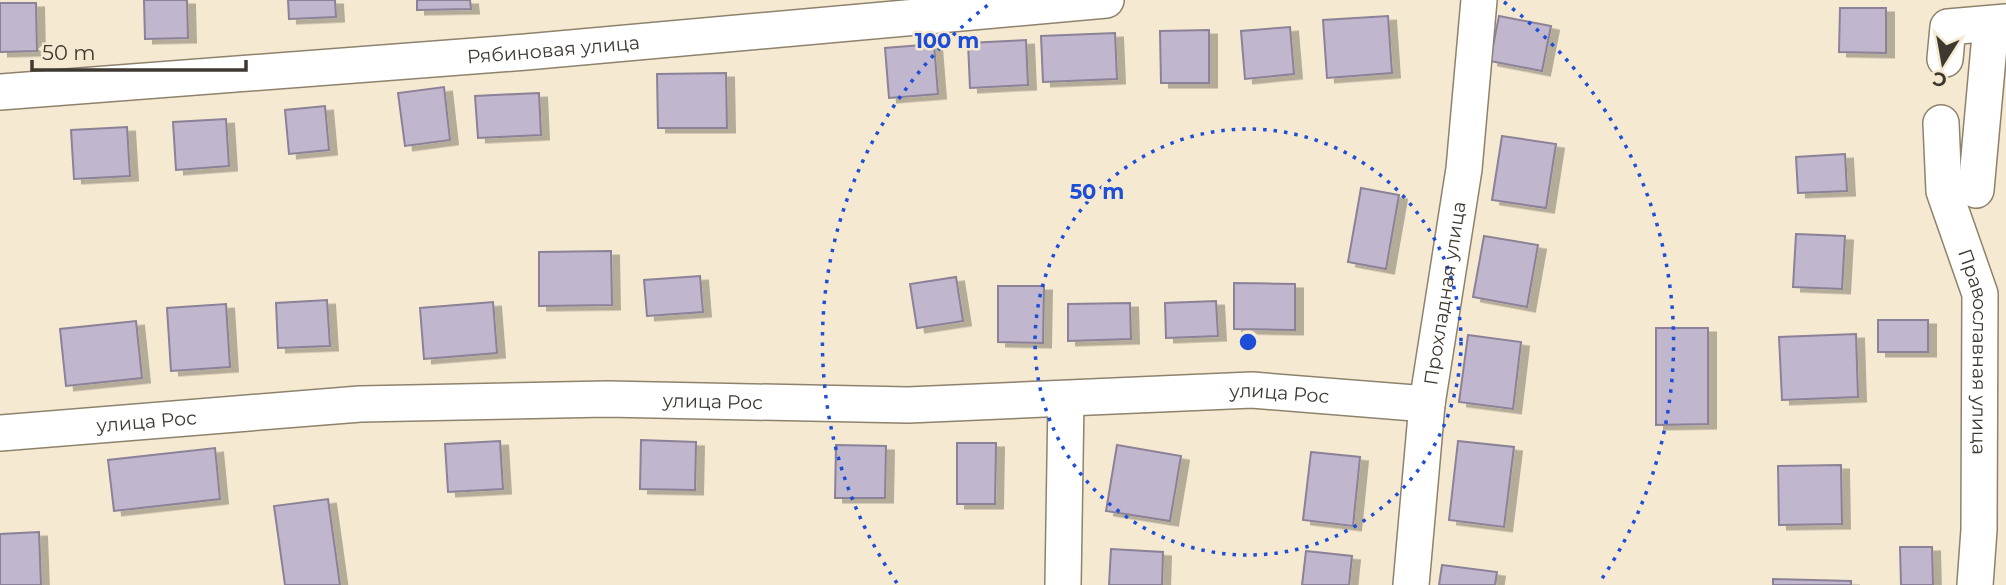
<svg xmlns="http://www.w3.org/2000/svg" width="2006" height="585" font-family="Montserrat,sans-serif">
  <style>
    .building { fill: #c0b6ce; stroke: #8b8297; stroke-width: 2; filter: url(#shadow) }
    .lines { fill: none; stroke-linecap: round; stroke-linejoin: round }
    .minor-casing { stroke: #8e826d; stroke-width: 38 }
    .minor { stroke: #fff; stroke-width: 35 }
    .ring { fill: none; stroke: #1d4ed8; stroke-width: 3.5; stroke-dasharray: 3.5 7 }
    .labels { text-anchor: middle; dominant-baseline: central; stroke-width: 5; stroke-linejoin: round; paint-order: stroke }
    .street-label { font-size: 19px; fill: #3e3930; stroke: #f6e9d1 }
    .centre { fill: #1d4ed8; stroke: #f6e9d1; stroke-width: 3.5 }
    .ring-label { font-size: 21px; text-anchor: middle; font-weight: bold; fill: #1d4ed8; stroke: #f6e9d1; stroke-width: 5; stroke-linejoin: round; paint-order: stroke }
  </style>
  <defs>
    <filter id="shadow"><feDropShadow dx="8" dy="4.5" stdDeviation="0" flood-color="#0004"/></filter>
  </defs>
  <rect width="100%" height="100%" fill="#f6e9d1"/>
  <g class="building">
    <path d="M144 0H187L188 38 145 39Z"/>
    <path d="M288 0H335L336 17 289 19Z"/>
    <path d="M417 0H470L471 9 417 10Z"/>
    <path d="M0 3H36L37 51 0 52Z"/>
    <path d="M1840 8H1886V53L1839 52Z"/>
    <path d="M1388 16 1392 73 1327 78 1323 20Z"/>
    <path d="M1499 16 1551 26 1542 71 1490 61Z"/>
    <path d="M1290 27 1294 74 1245 79 1241 31Z"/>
    <path d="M1209 30V83H1161L1160 31Z"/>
    <path d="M1115 33 1117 79 1043 82 1041 36Z"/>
    <path d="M1026 40 1028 85 970 88 968 43Z"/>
    <path d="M934 44 938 94 889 98 885 48Z"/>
    <path d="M726 73 727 128H658L657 74Z"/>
    <path d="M444 87 450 140 405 146 398 93Z"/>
    <path d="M539 93 541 135 478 138 475 96Z"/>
    <path d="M325 106 329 150 289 154 285 110Z"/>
    <path d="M226 119 229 166 176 170 173 122Z"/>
    <path d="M127 127 130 176 74 179 71 130Z"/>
    <path d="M1502 136 1556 144 1546 208 1492 200Z"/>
    <path d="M1845 154 1847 191 1798 193 1796 157Z"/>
    <path d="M1361 188 1399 195 1386 269 1348 262Z"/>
    <path d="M1796 234 1845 236 1842 289 1793 287Z"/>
    <path d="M1484 236 1538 245 1527 307 1473 297Z"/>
    <path d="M611 251 612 305 539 306V252Z"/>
    <path d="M700 276 703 312 647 316 644 280Z"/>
    <path d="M956 277 963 321 917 328 910 284Z"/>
    <path d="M1234 283 1295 284V330L1234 329Z"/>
    <path d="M998 286H1044L1043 343 998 342Z"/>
    <path d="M327 300 330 346 278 348 276 303Z"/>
    <path d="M1216 301 1218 336 1166 338 1165 303Z"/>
    <path d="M493 302 497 353 424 359 420 308Z"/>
    <path d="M1130 303 1131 339 1068 341V304Z"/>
    <path d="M226 304 230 367 171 371 167 308Z"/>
    <rect x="1878" y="320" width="50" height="32"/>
    <path d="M136 321 142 378 66 386 60 329Z"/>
    <path d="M1656 328H1708V424L1656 425Z"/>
    <path d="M1856 334 1858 397 1782 400 1779 337Z"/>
    <path d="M1468 335 1521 342 1513 409 1459 402Z"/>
    <path d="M641 440 696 442 695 490 640 489Z"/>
    <path d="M500 441 503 489 448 492 445 444Z"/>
    <path d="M1458 441 1514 447 1504 527 1449 520Z"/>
    <path d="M957 443H996L995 504H957Z"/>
    <path d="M836 445 886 446 885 498H835Z"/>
    <path d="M1117 445 1181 456 1170 521 1106 511Z"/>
    <path d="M215 448 220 499 114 511 108 460Z"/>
    <path d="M1311 452 1360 457 1353 526 1303 520Z"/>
    <path d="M1841 465 1842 524 1779 525 1778 466Z"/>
    <path d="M328 499 340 585H285L274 506Z"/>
    <path d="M39 532 41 585H0V534Z"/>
    <path d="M1900 547H1932L1933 585H1901Z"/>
    <path d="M1111 549 1163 552 1162 585H1109Z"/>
    <path d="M1306 551 1352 556 1349 585H1302Z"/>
    <path d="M1442 565 1497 572 1495 585H1439Z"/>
    <path d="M1773 579 1851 581V585H1773Z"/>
  </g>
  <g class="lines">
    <g class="minor-casing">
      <g id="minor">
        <path d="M1945 59 1948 27 2006 22"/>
        <path id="s1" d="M0 92 526 52 1106 0"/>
        <path id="s2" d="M1941 123 1944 191 1980 294 1979 530 1975 585"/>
        <path d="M1976 190 1991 24"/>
        <path id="s3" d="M0 433 360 404 607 399 908 405 1252 390 1427 404"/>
        <path d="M1063 585 1066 399"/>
        <path id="s4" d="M1411 585 1427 404 1464 169 1479 0"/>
      </g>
    </g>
    <use href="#minor" class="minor"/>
  </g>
  <g class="ring">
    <circle cx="1248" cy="342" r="213"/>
    <path d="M897 583A426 426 0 0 1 992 2M1504 2A426 426 0 0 1 1599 583"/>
  </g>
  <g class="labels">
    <g class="street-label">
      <text stroke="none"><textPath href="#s1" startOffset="555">Рябиновая улица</textPath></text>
      <text stroke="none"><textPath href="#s4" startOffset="294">Прохладная улица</textPath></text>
      <text stroke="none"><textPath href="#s2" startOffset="234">Православная улица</textPath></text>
      <text stroke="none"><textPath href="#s3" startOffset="1281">улица Рос</textPath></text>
      <text stroke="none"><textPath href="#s3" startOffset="714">улица Рос</textPath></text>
      <text stroke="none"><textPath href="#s3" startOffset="147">улица Рос</textPath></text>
    </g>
  </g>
  <circle cx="1248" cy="342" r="10" class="centre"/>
  <g class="ring-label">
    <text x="947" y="48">100 m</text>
    <text x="1097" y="199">50 m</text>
  </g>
  <g transform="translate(1943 63) rotate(191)" stroke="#f6e9d1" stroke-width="5" paint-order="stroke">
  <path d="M0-5L12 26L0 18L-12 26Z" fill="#3e3930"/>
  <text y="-10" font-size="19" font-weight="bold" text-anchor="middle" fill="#3e3930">С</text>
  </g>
  <path d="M32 60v10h214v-10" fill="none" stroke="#3e3930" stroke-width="3.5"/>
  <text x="42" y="60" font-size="21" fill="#3e3930" stroke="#f6e9d1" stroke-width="5" paint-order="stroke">50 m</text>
</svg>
